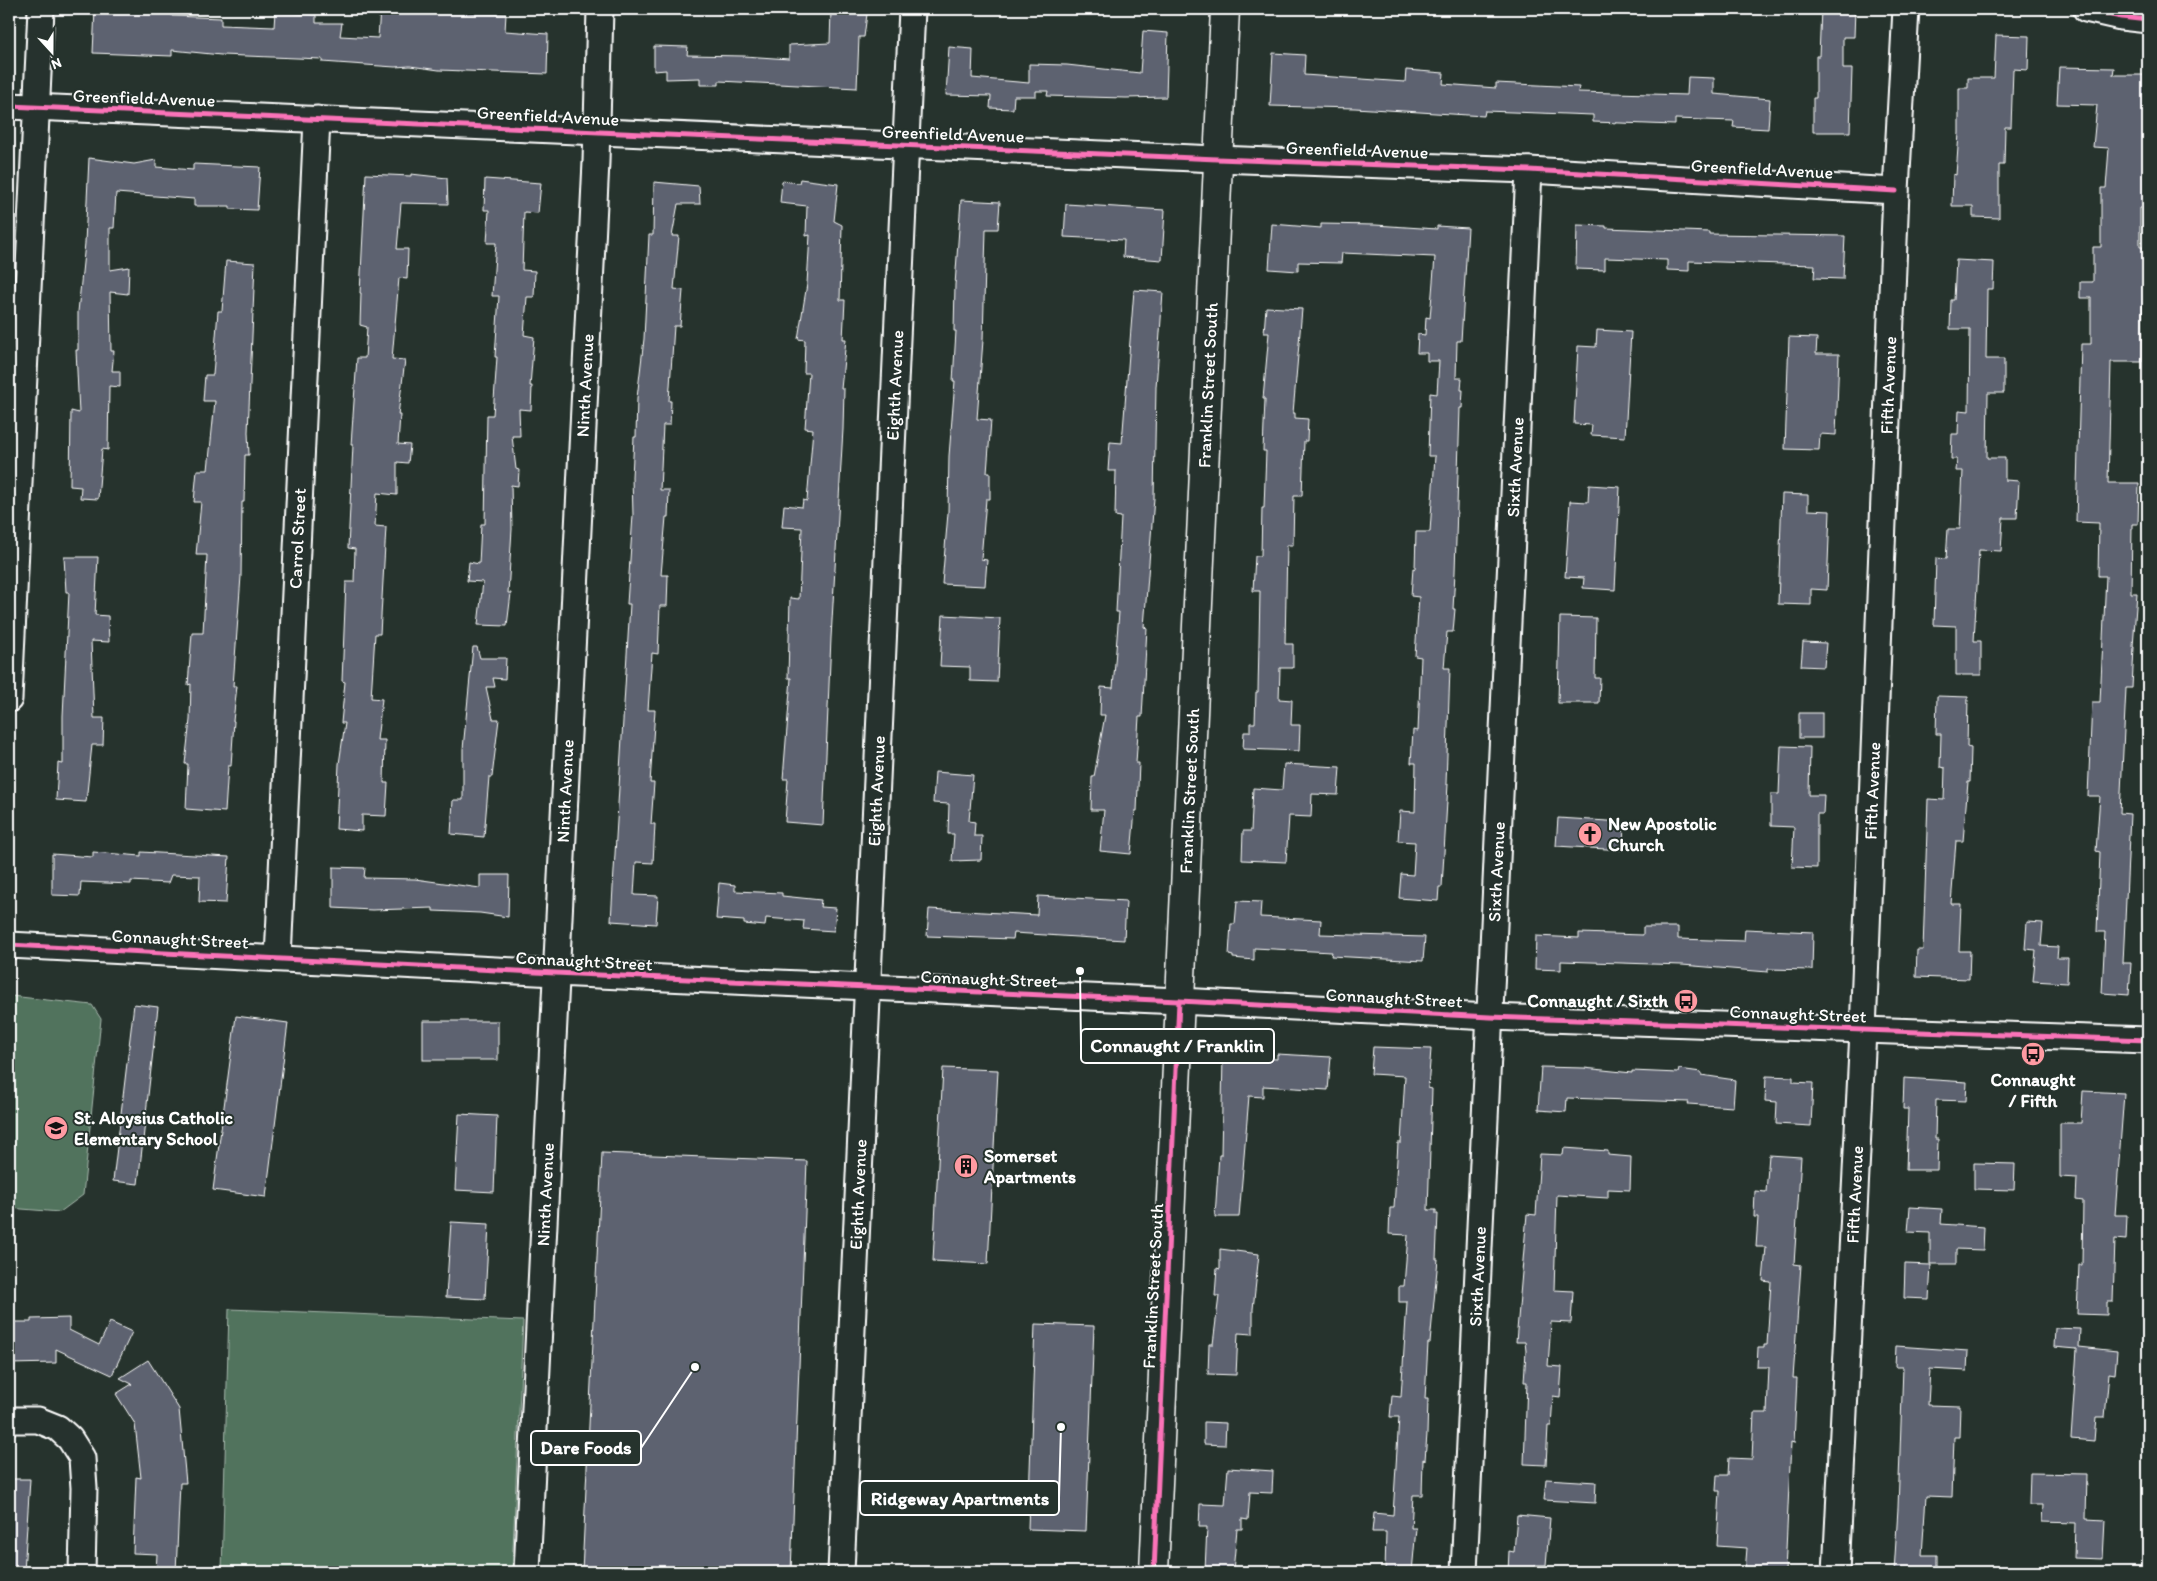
<svg xmlns="http://www.w3.org/2000/svg" width="2157" height="1581" font-family="Itim,sans-serif">
  <style>
    .green { fill: #51735d; stroke: #a8b9ae }
    .building { fill: #5d626f; stroke: #fff }
    .lines { fill: none; stroke-linecap: round; stroke-linejoin: round }
    .minor-casing { stroke: #fff; stroke-width: 29 }
    .tertiary-casing { stroke: #fff; stroke-width: 31 }
    .minor { stroke: #26332d; stroke-width: 25 }
    .tertiary { stroke: #26332d; stroke-width: 28 }
    .cycleway-casing { stroke: #26332d; stroke-width: 8 }
    .cycleway { stroke: #fb73b8; stroke-width: 5 }
    .labels { text-anchor: middle; dominant-baseline: central; stroke-width: 4; stroke-linejoin: round; paint-order: stroke }
    .street-label { font-size: 18px; fill: #fff; stroke: #26332d }
    .poi-label { font-size: 18px; font-weight: bold; fill: #fff; stroke: #26332d; text-anchor: start }
    .leader { fill: none; stroke: #fff; stroke-width: 2 }
    .callout-dot { fill: #fff; stroke: #26332d; stroke-width: 2 }
    .callout { fill: #26332d; stroke: #fff; stroke-width: 2 }
    .callout-label { font-size: 19px; text-anchor: middle; font-weight: bold; fill: #fff }
  </style>
  <rect width="100%" height="100%" fill="#26332d"/>
  <filter id="ink" filterUnits="userSpaceOnUse"><feTurbulence type="fractalNoise" baseFrequency=".02" numOctaves="2"/><feDisplacementMap in="SourceGraphic" scale="10" xChannelSelector="R" yChannelSelector="G"/><feConvolveMatrix kernelMatrix="1 2 1 2 8 2 1 2 1" color-interpolation-filters="sRGB"/></filter>
  <g filter="url(#ink)">
    <g class="green">
      <path d="M11 996 92 1005 101 1019 83 1195 60 1212 9 1208V998Z"/>
      <path d="M229 1309 523 1321 512 1572H222Z"/>
    </g>
    <g class="building">
      <path d="M95 9 172 12V16L221 18V25L274 27 275 12 316 15V23H342L340 36 378 38 380 9H441V12L506 14 505 31 548 34 547 74 439 70 410 66 395 67 322 62V59L221 55 172 50V56L93 53Z"/>
      <path d="M831 9H848V13L867 14 864 37H859L857 88 719 81V85H700V78L666 79V70L654 71V46L688 47 687 55 744 56 789 59V45L830 43Z"/>
      <path d="M1821 9H1855L1854 37H1843V69H1852L1850 132H1813V98H1816V56H1819Z"/>
      <path d="M1143 31 1168 33 1166 97 1126 98 1047 96 1048 91H1036V96H1014L1013 109 990 108 991 96 946 95 949 47 973 49 972 78 1029 83V64L1067 65 1140 73Z"/>
      <path d="M1996 35 2029 36 2028 70 2013 69 2011 127H2005L2004 165H1999V218L1973 217V206H1952L1953 174 1956 175 1959 133V88H1968V78H1994Z"/>
      <path d="M1273 53 1305 55 1304 75 1405 82 1406 70 1444 73 1443 84 1496 88V83L1579 87 1578 92 1687 95 1688 77 1714 78V94L1770 99 1768 129 1733 127 1734 121 1675 119V125L1593 122V115L1485 111 1484 116 1355 108 1270 106Z"/>
      <path d="M2059 67 2114 68 2113 75H2148V154L2146 180H2148V208H2140V247H2143L2142 362H2111L2108 483H2139L2138 524H2132L2131 593H2137L2133 647H2134L2132 688H2126L2120 813 2130 814 2123 963H2131L2129 995 2102 993 2105 932H2097L2100 852 2096 851 2100 796H2088L2092 702H2100L2106 576H2098L2099 523 2076 522 2081 344H2091V298H2080V282H2093V247H2101V188H2106L2109 148 2093 147 2097 105 2057 104Z"/>
      <path d="M89 158 134 164 156 160V167L193 170V164L260 167 257 210 230 209V206H194V199L116 193 114 228H110V270L129 267 128 294 110 292 111 351H114L112 371H120V387L109 386 108 450 102 449 98 499 80 498 81 487 70 486 71 411 79 413 76 350H78V312L85 243Z"/>
      <path d="M366 174 411 176V174L447 178 448 204 401 203 397 249H408L407 279 399 278 392 359 405 360 398 415H400L398 444 410 445 408 463 397 462V495L377 493 375 526 386 527 380 634H375L371 698 382 699 377 740H385L384 783H388L386 816 362 815V831L336 829 339 764 345 723H341L345 682 342 681 346 582H354L355 549 348 548 353 445H351L357 358H365L367 327 360 325 361 293H360Z"/>
      <path d="M485 179 541 183 538 213 524 212 522 270 535 271 534 297H527L524 335 534 337 530 386H532L531 410 519 409 520 436H512L516 469 519 470 518 486 511 485 512 529 508 593H511L507 626 478 625 483 582 467 581 469 562 479 564 481 524H485L487 415H493L497 357H495L499 296H492L496 243H487L489 210H484Z"/>
      <path d="M800 179 838 184 834 221 842 225 840 300H845L843 339H846L841 389H844L843 429 831 638 823 825 785 822 788 779H783L791 678H788L790 598 799 599 802 528 782 527 784 505 802 507 803 500 807 501 813 429 805 428 809 373H804L805 340 798 339 807 284 810 235 806 236 807 206 780 203 782 181 799 183Z"/>
      <path d="M654 182 699 186 700 204H678L672 236H679L674 289 683 290 680 326H674L669 401H671L670 425H663L660 490H669L668 517H666L661 575H668L667 606H660L658 654 652 653 648 710H655L650 783H654L651 824H655L653 863 636 862 634 895 658 896 656 924 611 921 630 604H627L633 515 632 477 634 437H636L637 398 644 339 649 235H653Z"/>
      <path d="M961 200 1000 202 998 229H986L983 340 977 419 991 420 987 473H990V499H986L981 559 987 560 985 586 942 584 948 513 949 456 955 381H953L956 331H954L955 285Z"/>
      <path d="M1066 204 1165 210 1162 260 1123 257 1124 240 1064 237Z"/>
      <path d="M1272 224 1321 228V224L1375 225 1437 229V226L1468 228 1461 341H1457L1456 378H1462L1461 390H1463L1462 408H1460L1455 572 1453 609H1455L1453 632H1447L1444 668H1450L1446 784H1448L1442 887H1439L1438 901 1399 898 1401 874 1413 875 1415 842 1398 841 1400 811 1415 812 1416 763H1411L1413 730 1418 731 1421 657 1415 656 1419 597 1411 596 1413 568 1415 569 1416 532H1430L1435 456H1428L1430 393 1437 394 1439 361H1427V353H1417L1418 334 1425 335 1426 317 1430 318 1435 257 1342 253 1341 263 1298 262V271L1269 269Z"/>
      <path d="M1577 225 1606 226V228L1709 232V234L1845 236 1843 279 1814 278 1815 265 1689 261V271L1667 270V260L1605 258V270L1576 269Z"/>
      <path d="M1956 260 1994 262 1993 289H1987L1986 359H2004V393H1988L1987 458H2005V480L2019 481 2017 518H2003L2001 551 1979 550 1974 641H1981V675H1956V626L1934 625 1936 558 1946 559 1948 529H1960L1963 471H1956L1957 459H1951L1952 434H1958L1959 410 1969 411 1970 329H1950L1951 300H1954Z"/>
      <path d="M226 261 255 263 248 432 249 455H245L244 502H242L241 576 233 686H237L233 721H234L231 766H228L225 812 186 809 188 764H185L190 720 191 684 188 685 192 633H203L207 555H196L201 502H194L197 470H208L215 401H203L205 375H213L218 311H222Z"/>
      <path d="M1134 290 1163 292 1156 387 1154 498 1144 627 1147 628 1142 717H1139L1136 763H1139L1137 811H1135L1131 854 1100 851 1104 810H1091L1092 777H1094L1105 715H1100L1101 687 1113 688 1119 612H1116L1121 517 1115 516 1116 471H1108L1110 442 1122 443Z"/>
      <path d="M1266 307 1302 309 1293 413H1295V418L1308 419 1307 441H1304L1302 496H1294L1293 545H1287L1285 644H1293V668H1280L1279 699 1292 700 1291 725H1300L1299 751 1243 749 1244 732H1250V723H1255L1256 692H1258L1260 591H1253L1255 556H1261L1262 508H1264L1266 451H1263L1265 399H1263L1269 333H1264Z"/>
      <path d="M1597 330 1631 332 1625 437 1591 435 1592 425 1574 424 1578 346 1596 347Z"/>
      <path d="M1789 337 1817 338 1816 354H1839L1836 435 1820 434 1819 450 1785 449Z"/>
      <path d="M1589 485 1620 487 1615 590 1583 588 1584 578 1565 577 1570 501 1588 502Z"/>
      <path d="M1782 494 1808 495V510L1830 511 1827 590 1811 589V605L1778 604Z"/>
      <path d="M64 557H98L95 615 108 616 109 642 91 641 94 718H104L103 745H92L86 802 56 800 58 763 63 764V716L69 592H66Z"/>
      <path d="M943 615 1000 618 997 682 970 681V667L940 666Z"/>
      <path d="M1560 617 1596 618 1595 678H1600L1599 703H1558Z"/>
      <path d="M1803 642 1826 643 1824 667 1801 666Z"/>
      <path d="M473 647H477L480 658H506L505 679 493 678 495 687H486L493 719H499L492 777H489L484 837 451 834 453 800H463V749Z"/>
      <path d="M1937 696 1968 697 1967 747 1971 748 1970 782H1968L1963 841H1956L1951 904H1961L1959 951H1970L1969 979 1916 977 1917 950H1923L1928 799 1944 800 1945 768 1940 767 1941 734H1936Z"/>
      <rect x="1799" y="713" width="23" height="25"/>
      <path d="M1781 746 1810 747 1809 795H1824L1823 814H1817V868L1792 867 1794 827 1771 826V794H1779Z"/>
      <path d="M1284 764 1340 767 1338 795 1312 794 1311 817 1289 816 1286 862 1242 860 1243 831H1251L1253 788 1282 790Z"/>
      <path d="M935 772 973 775 969 821 975 822 974 836H982L981 860 952 861 954 834H948L949 804 933 803Z"/>
      <path d="M1558 818 1624 822 1623 850 1556 846Z"/>
      <path d="M93 852 141 856V852L229 857 226 903 199 902 200 876 171 875 168 883 131 881V884L81 882 80 896 52 895V854L93 857Z"/>
      <path d="M333 867 365 868 364 878 415 879 480 888V875H509L508 917 480 913 433 911V908L372 910 333 908Z"/>
      <path d="M719 883 735 885V891L782 893V896L821 900 820 907 836 908 834 931 803 929 804 921 766 918 765 926 744 924V921L716 919Z"/>
      <path d="M1038 896 1126 901 1124 940 1014 933 1013 939 927 936 929 909 1037 915Z"/>
      <path d="M1237 901 1261 902 1260 917 1321 920 1320 934 1425 937 1423 961 1331 956 1332 952 1254 948V960L1233 958V956L1229 955 1231 924H1235Z"/>
      <path d="M2027 922 2043 923 2041 946 2058 947 2057 958H2068L2067 983 2033 981 2036 950 2025 949Z"/>
      <path d="M1643 927H1678V939L1744 941 1745 929 1813 932 1812 970 1768 969V972L1682 965 1561 961V970L1535 969 1536 936 1579 938V933L1643 935Z"/>
      <path d="M134 1004 158 1007 138 1184 113 1181Z"/>
      <path d="M236 1016 288 1023 266 1197 213 1190Z"/>
      <rect x="423" y="1021" width="75" height="39"/>
      <path d="M1373 1047 1431 1049 1428 1088 1432 1089 1428 1210H1436V1214H1438L1436 1259H1438L1430 1343H1428L1425 1399H1428L1427 1434 1425 1460 1423 1459 1422 1495H1413L1411 1528H1416L1412 1572H1385L1386 1532H1372L1374 1513 1393 1515 1399 1417H1390L1392 1396 1401 1397 1407 1302H1399V1286H1404L1408 1235 1389 1234 1390 1208H1394L1398 1143H1401L1405 1076 1371 1074Z"/>
      <path d="M1277 1054 1331 1057 1328 1090 1263 1086V1097L1249 1096 1239 1217H1215L1219 1155H1221L1223 1056 1277 1059Z"/>
      <path d="M1541 1067 1584 1068 1632 1073V1071L1678 1073 1679 1069 1701 1072V1075L1735 1080 1733 1107 1688 1104 1689 1102 1567 1098 1566 1112 1538 1110Z"/>
      <path d="M943 1068 998 1070 988 1264 933 1261Z"/>
      <path d="M1766 1076 1793 1077V1082L1813 1083 1811 1126 1776 1124 1777 1102 1765 1101Z"/>
      <path d="M1904 1078 1967 1082 1966 1101 1936 1100 1935 1139H1938L1937 1170H1906L1908 1109H1903Z"/>
      <path d="M2083 1091 2124 1093 2115 1215H2127L2126 1240 2115 1239 2113 1302H2107V1315L2077 1314 2079 1265H2082L2083 1201 2076 1200 2077 1178 2060 1177V1123H2081Z"/>
      <path d="M459 1114 497 1116 494 1192 455 1190Z"/>
      <path d="M1564 1148 1608 1151V1155L1631 1157 1630 1190 1608 1189V1198L1557 1195 1554 1290 1573 1291 1571 1323 1551 1322 1548 1366 1562 1367 1560 1397 1553 1396 1551 1426H1548L1546 1465 1524 1464 1527 1382H1524L1526 1351 1525 1342H1516L1527 1214 1536 1215 1540 1154 1563 1155Z"/>
      <path d="M602 1153 807 1161 791 1572H582Z"/>
      <path d="M1769 1155 1801 1157 1794 1264 1801 1265 1793 1378H1797L1794 1443 1791 1442 1785 1572H1745L1747 1548 1717 1546 1720 1491H1716L1717 1475H1728L1729 1458 1752 1459 1754 1413H1767L1769 1367H1757L1758 1348H1764V1345H1767L1771 1282 1763 1281 1766 1247H1756L1758 1217H1754L1755 1191 1766 1192Z"/>
      <path d="M1974 1163 2015 1164 2014 1190 1974 1189Z"/>
      <path d="M1910 1207 1942 1209 1941 1224 1984 1227 1983 1250 1956 1249V1264H1930V1233L1908 1232Z"/>
      <path d="M451 1222 489 1224 485 1299 446 1297Z"/>
      <path d="M1220 1249 1259 1254 1253 1309V1334L1238 1333 1236 1375 1208 1374 1209 1344H1213L1219 1296H1215L1217 1268 1220 1269Z"/>
      <path d="M1905 1264 1931 1265 1929 1299 1904 1298Z"/>
      <path d="M69 1318V1330L99 1345 110 1322 132 1332 112 1375 56 1349V1363L9 1364V1322H31V1319Z"/>
      <path d="M1035 1324 1094 1326 1086 1531 1028 1529Z"/>
      <path d="M2055 1328 2080 1329 2079 1347 2117 1351 2115 1374 2109 1373 2105 1417H2096L2094 1441 2071 1439 2077 1349 2054 1347Z"/>
      <path d="M1896 1346 1968 1351 1967 1371 1930 1369 1928 1405 1960 1406 1959 1437H1954L1952 1497 1926 1496 1922 1555H1937V1572H1894L1898 1508 1903 1367H1895Z"/>
      <path d="M148 1360 179 1409 186 1483H180L176 1572H156L157 1554 133 1553 136 1477 141 1478 135 1424 116 1394 132 1384 120 1378Z"/>
      <path d="M1204 1422 1226 1423 1225 1445 1204 1444Z"/>
      <path d="M1228 1468 1273 1471 1272 1493 1250 1492 1248 1520 1242 1519V1529H1237L1233 1571 1205 1570 1207 1527H1199L1200 1504 1225 1505Z"/>
      <path d="M2030 1473 2087 1474 2086 1519 2105 1520 2103 1559 2074 1558 2075 1523 2042 1522 2043 1505H2029Z"/>
      <path d="M9 1479H30L24 1572H9Z"/>
      <path d="M1546 1479 1596 1482 1595 1503 1544 1500Z"/>
      <path d="M1517 1515 1550 1518 1546 1565H1536V1572H1508L1509 1551 1514 1552Z"/>
    </g>
    <g class="lines">
      <g class="minor-casing">
        <g id="minor">
          <path d="M2086 9 2121 17 2148 20"/>
          <path d="M9 106 1217 159 1529 170 1896 191"/>
          <path d="M9 699 41 9"/>
          <path d="M9 945 555 973 1179 1001 1490 1017 2148 1040"/>
          <path id="s1" d="M278 958 317 119"/>
          <path d="M9 1420H38L58 1428 70 1439 82 1458 84 1488 82 1572"/>
          <path id="s2" d="M527 1572 596 162 600 9"/>
          <path id="s3" d="M841 1572 912 9"/>
          <path id="s4" d="M1464 1572 1529 170"/>
          <path id="s5" d="M1836 1572 1863 1031 1896 191 1906 9"/>
        </g>
      </g>
      <g class="tertiary-casing">
        <g id="tertiary">
          <path id="s6" d="M1154 1572 1225 9"/>
        </g>
      </g>
      <use href="#minor" class="minor"/>
      <use href="#tertiary" class="tertiary"/>
      <g class="cycleway-casing">
        <g id="cycleway">
          <path d="M2086 9 2121 17 2148 20"/>
          <path d="M9 106 1217 159 1529 170 1896 191"/>
          <path d="M9 945 555 973 1179 1001 1490 1017 2148 1040"/>
          <path d="M1154 1572 1179 1001"/>
        </g>
      </g>
      <use href="#cycleway" class="cycleway"/>
    </g>
  </g>
  <defs>
    <g id="church-disc" transform="scale(1.25)"><circle r="9.5" fill="#ff9aa2" stroke="#26332d"/><path d="M-1.2-6h2.4v3.5h3.3v2.4h-3.3V6h-2.4V-.1h-3.3v-2.4h3.3Z" fill="#111"/></g>
    <g id="bus-disc" transform="scale(1.25)"><circle r="9.5" fill="#ff9aa2" stroke="#26332d"/><path d="M-5-6H5V4H4V6H2V4H-2V6H-4V4H-5ZM-3.5-4V0h7V-4ZM-3.5 1.2v1.5H-2V1.2ZM2 1.2v1.5H3.5V1.2Z" fill="#111"/></g>
    <g id="school-disc" transform="scale(1.25)"><circle r="9.5" fill="#ff9aa2" stroke="#26332d"/><path d="M0-5L7-2L0 1L-7-2ZM-4 1L0 2.5L4 1V4Q0 6-4 4Z" fill="#111"/></g>
    <g id="building-disc" transform="scale(1.25)"><circle r="9.5" fill="#ff9aa2" stroke="#26332d"/><path d="M-4-6H4V6H1V3H-1V6H-4ZM-2.5-4.3h1.7v1.8h-1.7ZM.8-4.3h1.7v1.8H.8ZM-2.5-1h1.7V.8h-1.7ZM.8-1h1.7V.8H.8Z" fill="#111"/></g>
  </defs>
  <g fill-rule="evenodd">
    <use href="#church-disc" x="1590" y="834"/>
    <use href="#bus-disc" x="1686" y="1001"/>
    <use href="#bus-disc" x="2033" y="1054"/>
    <use href="#school-disc" x="56" y="1128"/>
    <use href="#building-disc" x="966" y="1166"/>
  </g>
  <g class="labels">
    <g class="street-label">
      <text transform="translate(144 98) rotate(2)">Greenfield Avenue</text>
      <text transform="translate(548 116) rotate(3)">Greenfield Avenue</text>
      <text transform="translate(953 134) rotate(2)">Greenfield Avenue</text>
      <text transform="translate(1357 150) rotate(2)">Greenfield Avenue</text>
      <text transform="translate(1762 169) rotate(3)">Greenfield Avenue</text>
      <text stroke="none"><textPath href="#s2" startOffset="1188">Ninth Avenue</textPath></text>
      <text stroke="none"><textPath href="#s3" startOffset="1188">Eighth Avenue</textPath></text>
      <text stroke="none"><textPath href="#s6" startOffset="1188">Franklin Street South</textPath></text>
      <text stroke="none"><textPath href="#s5" startOffset="1188">Fifth Avenue</textPath></text>
      <text stroke="none"><textPath href="#s4" startOffset="1106">Sixth Avenue</textPath></text>
      <text stroke="none"><textPath href="#s1" startOffset="420">Carrol Street</textPath></text>
      <text stroke="none"><textPath href="#s6" startOffset="782">Franklin Street South</textPath></text>
      <text stroke="none"><textPath href="#s2" startOffset="782">Ninth Avenue</textPath></text>
      <text stroke="none"><textPath href="#s3" startOffset="782">Eighth Avenue</textPath></text>
      <text stroke="none"><textPath href="#s5" startOffset="782">Fifth Avenue</textPath></text>
      <text stroke="none"><textPath href="#s4" startOffset="701">Sixth Avenue</textPath></text>
      <text transform="translate(180 939) rotate(3)">Connaught Street</text>
      <text transform="translate(584 961) rotate(3)">Connaught Street</text>
      <text transform="translate(989 979) rotate(2)">Connaught Street</text>
      <text transform="translate(1394 998) rotate(3)">Connaught Street</text>
      <text transform="translate(1798 1014) rotate(2)">Connaught Street</text>
      <text stroke="none"><textPath href="#s2" startOffset="378">Ninth Avenue</textPath></text>
      <text stroke="none"><textPath href="#s3" startOffset="378">Eighth Avenue</textPath></text>
      <text stroke="none"><textPath href="#s5" startOffset="378">Fifth Avenue</textPath></text>
      <text stroke="none"><textPath href="#s4" startOffset="296">Sixth Avenue</textPath></text>
      <text transform="translate(1153 1286) rotate(-87)">Franklin Street South</text>
    </g>
    <g class="poi-label">
      <text x="1608" y="824">New Apostolic<tspan x="1608" dy="21">Church</tspan></text>
      <text x="1668" y="1001" text-anchor="end">Connaught / Sixth</text>
      <text x="2033" y="1080" text-anchor="middle">Connaught<tspan x="2033" dy="21">/ Fifth</tspan></text>
      <text x="74" y="1118">St. Aloysius Catholic<tspan x="74" dy="21">Elementary School</tspan></text>
      <text x="984" y="1156">Somerset<tspan x="984" dy="21">Apartments</tspan></text>
    </g>
  </g>
  <path class="leader" d="M1080 971L1081 1046M695 1367L641 1448M1061 1427L1059 1498"/>
  <g class="callout-dot">
    <circle cx="1080" cy="971" r="5"/>
    <circle cx="695" cy="1367" r="5"/>
    <circle cx="1061" cy="1427" r="5"/>
  </g>
  <g class="callout">
    <rect x="1081" y="1029" width="193" height="34" rx="5"/>
    <rect x="531" y="1431" width="110" height="34" rx="5"/>
    <rect x="860" y="1481" width="199" height="34" rx="5"/>
  </g>
  <g class="callout-label">
    <text x="1177" y="1052">Connaught / Franklin</text>
    <text x="586" y="1454">Dare Foods</text>
    <text x="960" y="1505">Ridgeway Apartments</text>
  </g>
  <rect width="2157" height="1581" fill="none" stroke="#26332d" stroke-width="30"/>
  <rect x="15" y="15" width="2127" height="1551" fill="none" stroke="#fff" stroke-width="2" filter="url(#ink)"/>
  <g transform="translate(52 52) rotate(159)" stroke="#26332d" stroke-width="4" paint-order="stroke">
  <path d="M0-4L9 19L0 12L-9 19Z" fill="#ffffff"/>
  <text y="-8" font-size="14" font-weight="bold" text-anchor="middle" fill="#ffffff">N</text>
  </g>
</svg>
